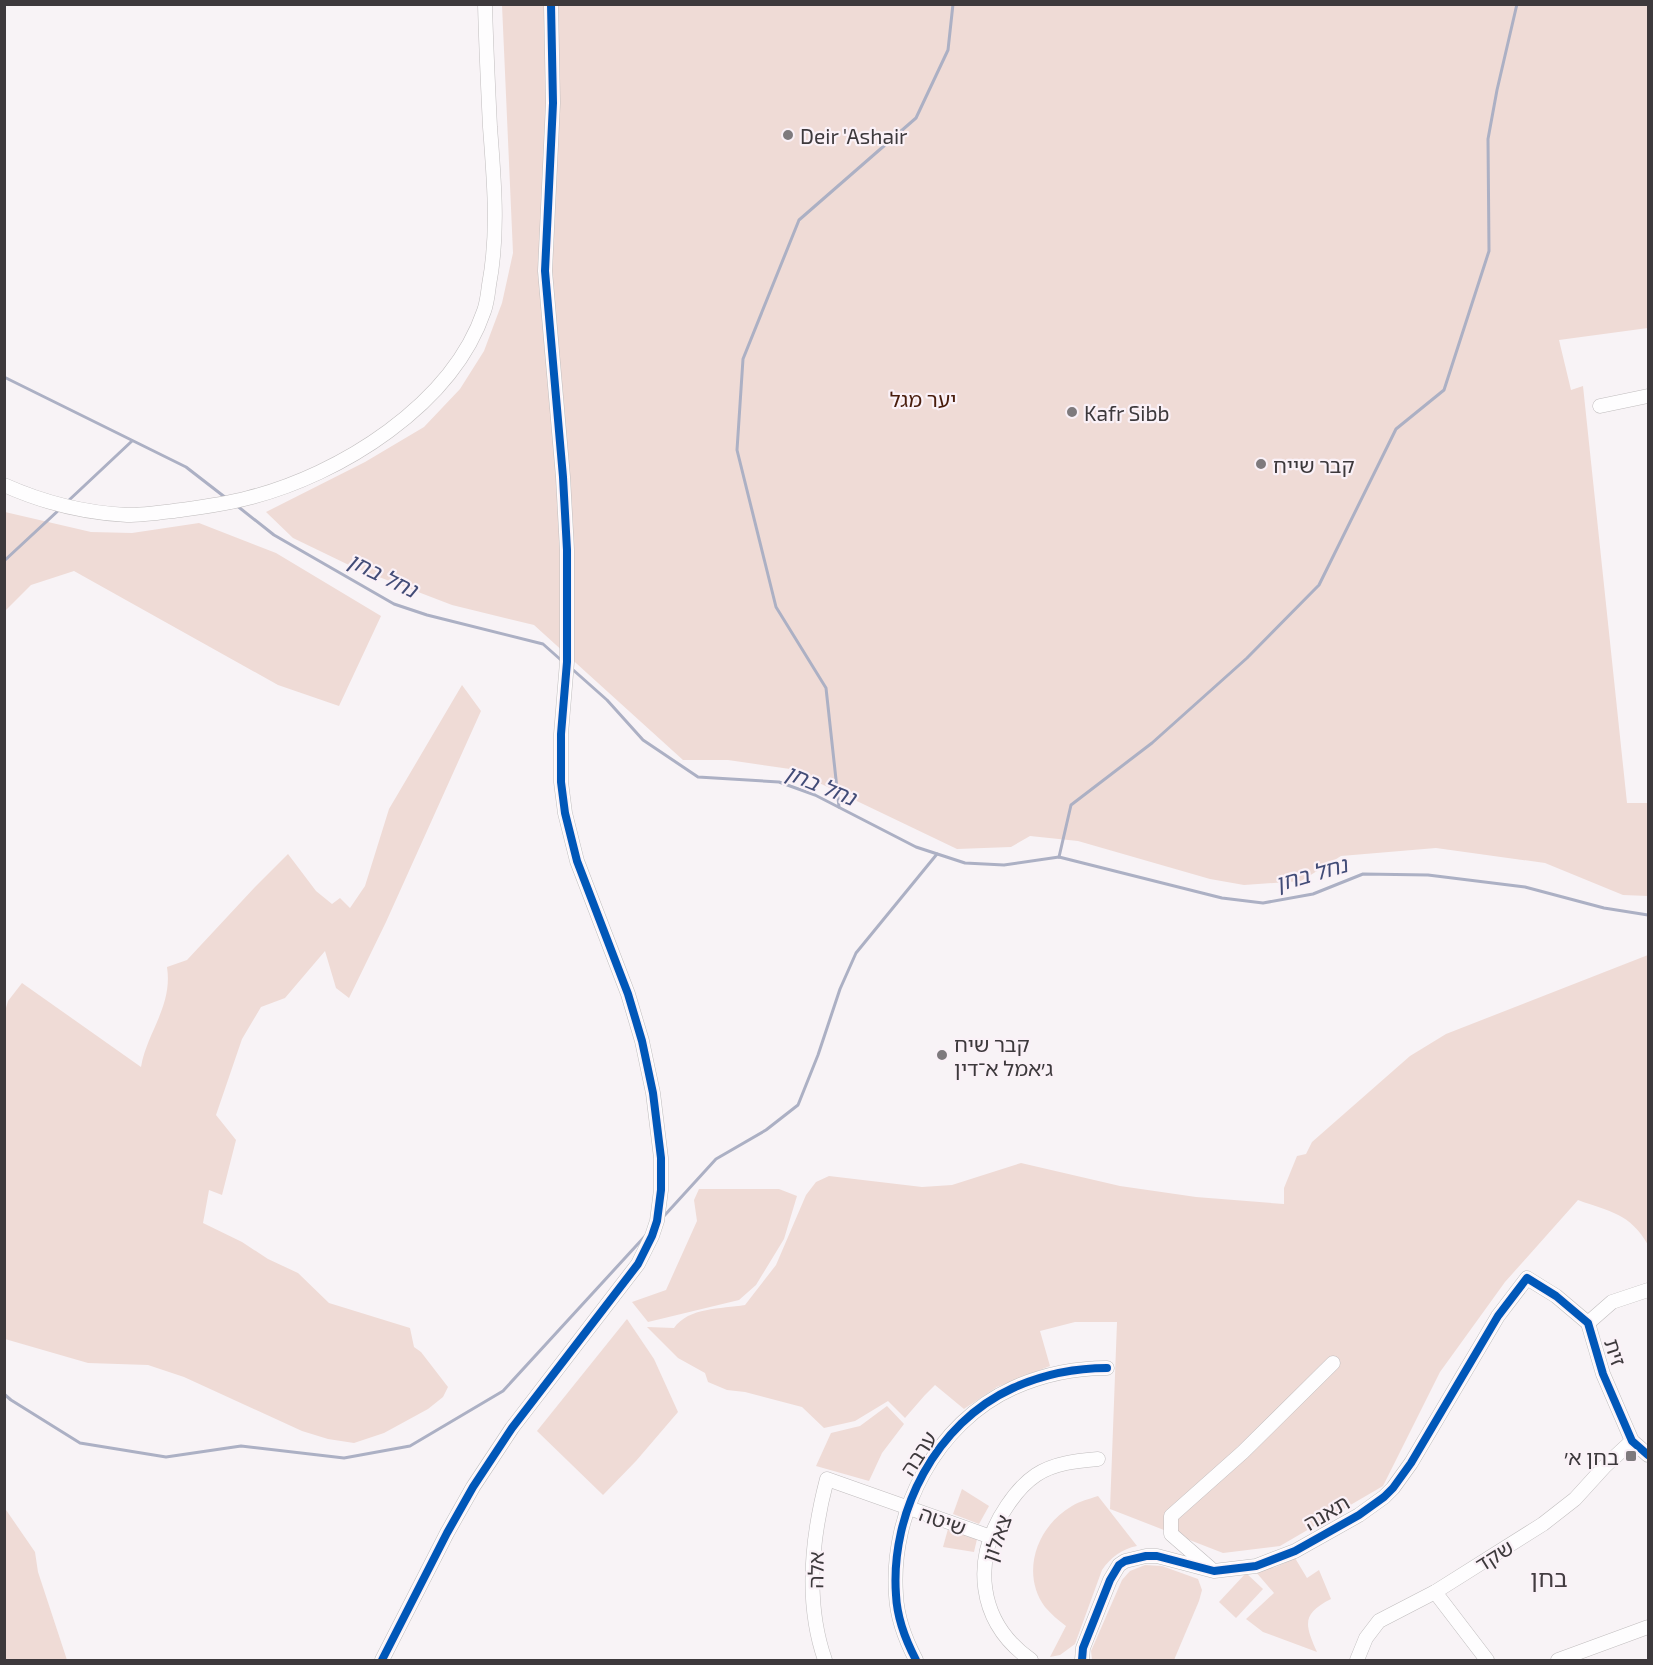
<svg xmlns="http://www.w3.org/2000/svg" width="1653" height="1665" font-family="'Exo 2','Noto Sans Hebrew',sans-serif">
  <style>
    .green { fill: #efdbd6 }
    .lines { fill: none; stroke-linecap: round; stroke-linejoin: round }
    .stream { stroke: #acb0c4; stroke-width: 3 }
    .minor-casing { stroke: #c0bdbe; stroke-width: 15 }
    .minor { stroke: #fefdfe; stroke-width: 14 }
    .cycleway-casing { stroke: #faf1f7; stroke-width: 11 }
    .cycleway { stroke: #0057b8; stroke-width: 8 }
    .poi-dot { fill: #7e7a7d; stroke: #faf1f7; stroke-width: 2 }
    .labels { text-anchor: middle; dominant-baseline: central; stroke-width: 4.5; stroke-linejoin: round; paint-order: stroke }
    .poi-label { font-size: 21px; fill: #3d393c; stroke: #faf1f7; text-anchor: start }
    .park-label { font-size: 21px; fill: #491d0c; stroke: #faf1f7 }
    .street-label { font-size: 21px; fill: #3d393c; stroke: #faf1f7 }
    .water-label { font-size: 22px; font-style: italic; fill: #424c77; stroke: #faf1f7 }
    .quarter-label { font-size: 24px; fill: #433c41; stroke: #faf1f7 }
  </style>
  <rect width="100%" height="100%" fill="#f8f3f6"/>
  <g class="green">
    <path d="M502 5H1648V328L1559 340 1571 390 1583 386 1627 803H1648V896L1623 895 1545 863 1436 848 1341 856 1301 881 1244 885 1210 879 1078 841 1030 836 1011 847 957 849 790 769 728 760H683L534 625 452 605 353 567 293 538 266 512 365 462 424 427 460 389 484 351 502 303 513 253Z"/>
    <path d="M5 512 91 532 132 533 199 523 276 553 381 616 339 706 278 685 74 571 31 585 5 611Z"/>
    <path d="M462 685 481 711 386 922 349 998 336 988 325 951 285 998 261 1007 242 1039 216 1115 236 1140 222 1195 209 1190 203 1223 242 1242 268 1259 298 1273 329 1303 410 1328 414 1347 421 1352 448 1387 443 1397 428 1409 384 1433 354 1443 328 1439 302 1431 184 1377 148 1365 88 1363 5 1339 4 1015 8 1001 22 983 141 1067C147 1032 173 1006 167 967L187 960 255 887 288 854 316 891 332 904 340 898 350 908 365 886 389 809Z"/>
    <path d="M1648 955V1245C1630 1213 1610 1212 1578 1200L1505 1282 1440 1372 1383 1486 1280 1546 1223 1553 1110 1509 1117 1322H1075L1040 1331 1050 1366 997 1387 964 1409 935 1385 925 1395 905 1418 888 1401 855 1421 824 1428 802 1407 745 1392 727 1390 708 1382 705 1373 678 1358 647 1327 674 1328C689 1307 721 1309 745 1305L776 1265 806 1195 816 1182 829 1176 922 1187 952 1185 1021 1163 1120 1186 1196 1197 1284 1204V1188L1297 1156 1306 1154 1312 1142 1410 1056 1446 1034Z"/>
    <path d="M699 1189H779L797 1196 784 1239 756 1285 739 1300 648 1322 632 1302 666 1290 697 1221 694 1200Z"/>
    <path d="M627 1319 654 1359 678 1412 636 1461 603 1495 537 1431Z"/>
    <path d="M887 1406 904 1424 882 1453 869 1481 816 1466 831 1433 860 1426Z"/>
    <path d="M962 1489 989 1506 979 1524 953 1514Z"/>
    <path d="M1098 1496 1137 1546C1122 1549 1111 1557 1102 1570L1075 1644 1060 1655 1050 1657 1066 1626C1058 1620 1051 1614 1045 1607 1020 1573 1037 1526 1072 1506 1080 1501 1089 1499 1098 1496Z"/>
    <path d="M4 1507 35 1552 38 1572 67 1660H5Z"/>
    <path d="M948 1529 977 1539 974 1552 943 1547Z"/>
    <path d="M1295 1558 1307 1578 1319 1570 1331 1599C1301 1614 1305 1625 1317 1652L1263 1632 1246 1619 1274 1593 1255 1571 1276 1567Z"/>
    <path d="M1145 1565 1162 1566 1198 1579 1202 1590 1199 1601 1174 1660H1092L1091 1651 1122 1580 1130 1571Z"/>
    <path d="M1246 1573 1263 1589 1236 1618 1219 1602Z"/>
  </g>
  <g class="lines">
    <g class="stream">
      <path d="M4 377 186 467 226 498"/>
      <path d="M67 502 132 441"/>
      <path d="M236 505 274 535 394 604 427 615 543 644 561 660"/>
      <path d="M4 561 60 509"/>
      <path d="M571 668 607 700 643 740 698 777 779 782 815 795 916 847 965 863 1004 865 1059 857 1222 898 1263 903 1313 894 1363 874 1428 875 1525 887 1604 908 1648 915"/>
      <path d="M839 807 826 688 776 607 737 450 743 359 799 220 916 118 948 50 953 4"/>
      <path d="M1059 857 1071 805 1152 743 1247 658 1319 585 1396 429 1444 390 1489 251 1488 139 1497 90 1517 4"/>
      <path d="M664 1216 716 1159 766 1130 798 1105 818 1055 840 989 856 953 937 854"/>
      <path d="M4 1394 11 1400 80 1443 166 1457 241 1446 344 1458 410 1446 503 1391 647 1234"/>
    </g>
    <g class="minor-casing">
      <g id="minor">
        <path d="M1600 406 1648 396"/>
        <path d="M4 485C42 502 86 513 127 515 145 515 164 512 181 510 203 507 226 504 248 498 340 475 452 405 484 311 487 303 488 293 489 285 499 232 494 180 490 127 488 86 486 45 485 4"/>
        <path d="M1588 1323 1612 1302 1648 1290"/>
        <path d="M1210 1568 1171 1534V1516L1243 1452 1333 1363"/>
        <path d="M1435 1592 1487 1660"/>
        <path d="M382 1660 447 1533 473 1487 512 1428 638 1264 652 1236 657 1221 661 1190V1158L653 1093 642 1041 628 994 577 861 565 813 561 782V734L567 662V550L563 477 545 271 553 103 551 4"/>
        <path d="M825 1660C805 1603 812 1536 827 1479L991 1537"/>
        <path d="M916 1660C906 1641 897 1617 896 1595 890 1512 936 1423 1013 1388 1044 1374 1074 1368 1107 1368"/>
        <path d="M1031 1660C977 1622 971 1559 1007 1506 1015 1494 1024 1483 1036 1475 1054 1463 1076 1461 1098 1459"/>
        <path d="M1082 1660 1083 1648 1110 1580 1119 1565 1125 1561 1146 1556H1157L1214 1571 1256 1566 1295 1551 1359 1515 1384 1497 1393 1488 1411 1463 1498 1316 1527 1278 1556 1296 1588 1323 1603 1374 1632 1441 1648 1455"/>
        <path d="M1357 1660 1366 1638 1379 1621 1435 1592 1543 1524 1575 1499 1605 1466 1632 1441"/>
        <path d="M1558 1660 1648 1627"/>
      </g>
    </g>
    <use href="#minor" class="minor"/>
    <g class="cycleway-casing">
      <g id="cycleway">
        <path d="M382 1660 447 1533 473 1487 512 1428 638 1264 652 1236 657 1221 661 1190V1158L653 1093 642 1041 628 994 577 861 565 813 561 782V734L567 662V550L563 477 545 271 553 103 551 4"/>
        <path d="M916 1660C906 1641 897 1617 896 1595 890 1512 936 1423 1013 1388 1044 1374 1074 1368 1107 1368"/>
        <path d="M1082 1660 1083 1648 1110 1580 1119 1565 1125 1561 1146 1556H1157L1214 1571 1256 1566 1295 1551 1359 1515 1384 1497 1393 1488 1411 1463 1498 1316 1527 1278 1556 1296 1588 1323 1603 1374 1632 1441 1648 1455"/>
      </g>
    </g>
    <use href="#cycleway" class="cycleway"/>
  </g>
  <g class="poi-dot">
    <circle cx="788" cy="135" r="6"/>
    <circle cx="1072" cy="412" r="6"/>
    <circle cx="1261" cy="464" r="6"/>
    <circle cx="942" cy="1055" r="6"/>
    <rect x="1625" y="1450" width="12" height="12" rx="3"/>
  </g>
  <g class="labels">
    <g class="poi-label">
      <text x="800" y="135">Deir 'Ashair</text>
      <text x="1084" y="412">Kafr Sibb</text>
      <text x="1273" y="464">קבר שייח</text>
      <text x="954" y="1043">קבר שיח<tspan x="954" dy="24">ג׳אמל א־דין</tspan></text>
      <text x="1619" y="1456" text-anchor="end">בחן א׳</text>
    </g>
    <g class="park-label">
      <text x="923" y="398">יער מגל</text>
    </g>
    <g class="street-label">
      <text transform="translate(1616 1352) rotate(72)">זית</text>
      <text transform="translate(918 1453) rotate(-57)">ערבה</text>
      <text transform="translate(1326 1512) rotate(-30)">תאנה</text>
      <text transform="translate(943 1520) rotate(20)">שיטה</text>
      <text transform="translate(996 1538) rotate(-70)">צאלון</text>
      <text transform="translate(1494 1555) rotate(-32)">שקד</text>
      <text transform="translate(815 1570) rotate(-89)">אלה</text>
    </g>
    <g class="water-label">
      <text transform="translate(383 574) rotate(26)">נחל בחן</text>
      <text transform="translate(821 784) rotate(22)">נחל בחן</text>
      <text transform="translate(1311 873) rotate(-16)">נחל בחן</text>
    </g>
    <g class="quarter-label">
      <text x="1549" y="1577">בחן</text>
    </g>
  </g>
  <rect width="1653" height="1665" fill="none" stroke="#3d393c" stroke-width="12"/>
</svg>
